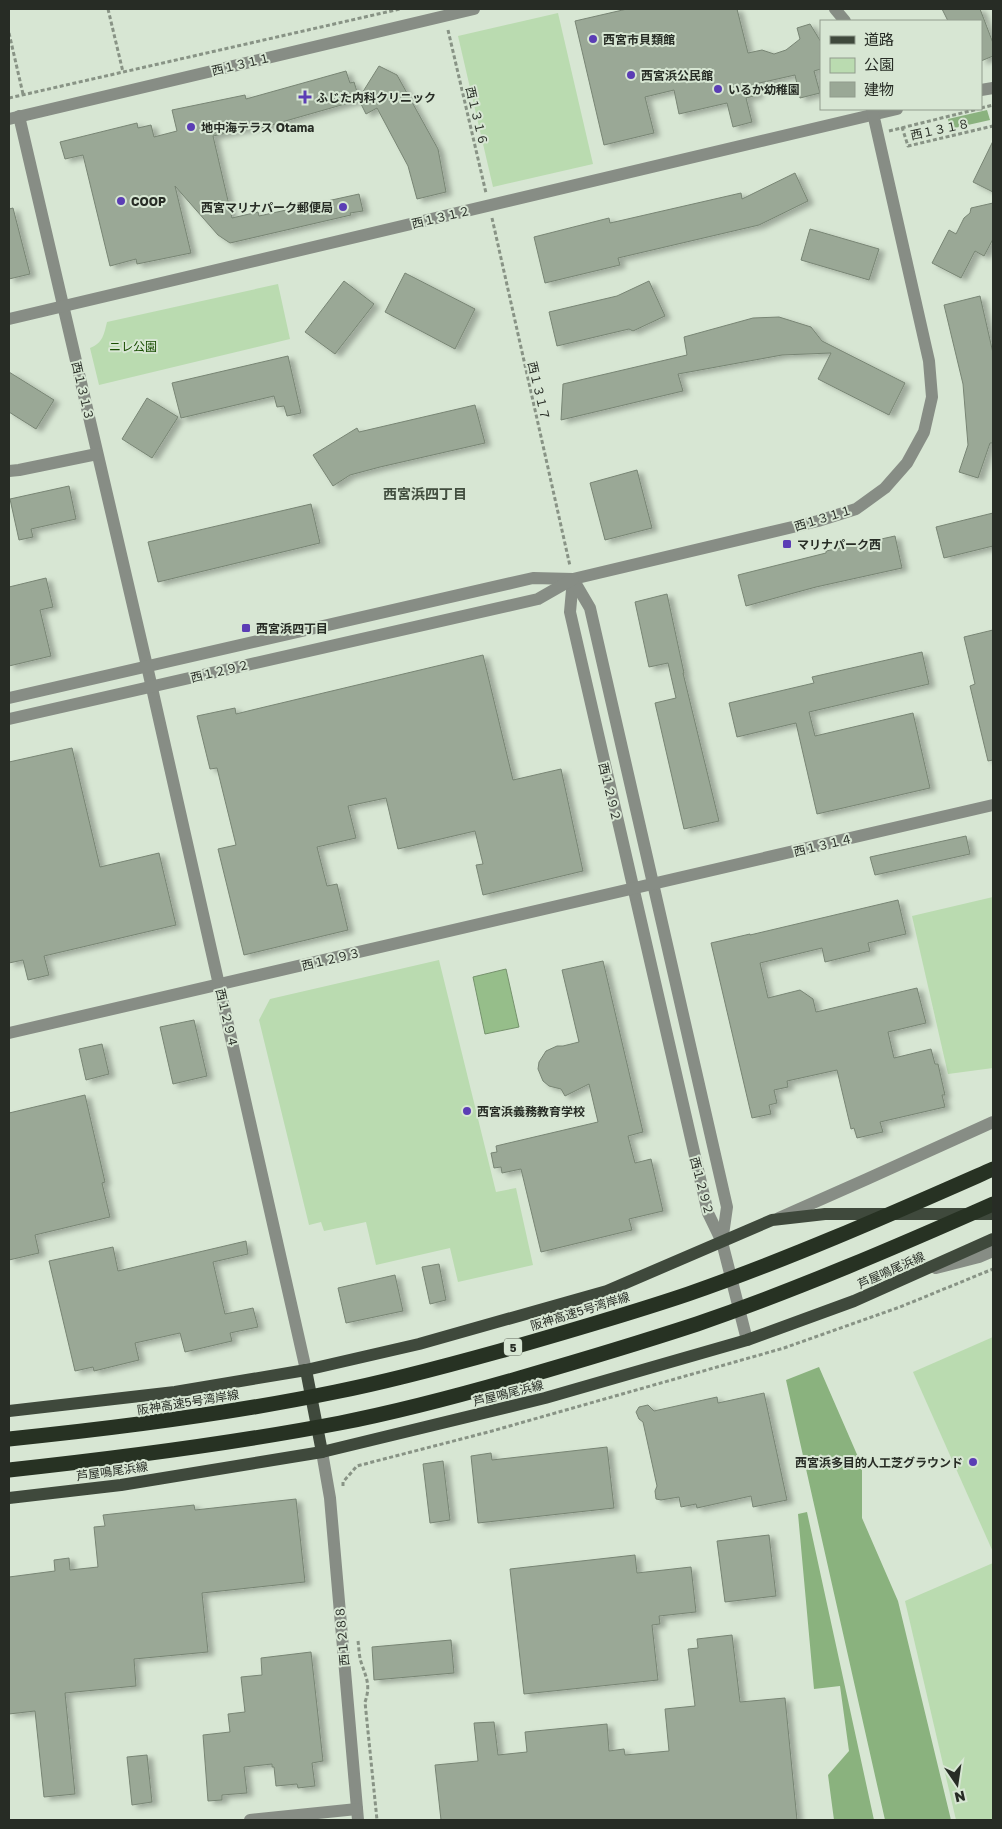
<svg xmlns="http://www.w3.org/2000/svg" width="1002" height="1829" font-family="'Golos Text','Noto Sans JP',sans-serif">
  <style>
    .green { fill: #badbb0 }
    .forest { fill: #8ab27e }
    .water { fill: #96be8a; stroke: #75926c }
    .building { fill: #9aa896; stroke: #788574; filter: url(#shadow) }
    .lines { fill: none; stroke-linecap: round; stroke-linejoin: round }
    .path { stroke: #889385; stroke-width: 3; stroke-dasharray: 4 2.5; stroke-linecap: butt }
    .minor { stroke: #878d85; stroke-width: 12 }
    .major { stroke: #3f493c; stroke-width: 12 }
    .highway-bridge { stroke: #273223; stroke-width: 15 }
    .poi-dot { fill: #5b3db5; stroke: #d7e6d3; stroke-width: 2 }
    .labels { text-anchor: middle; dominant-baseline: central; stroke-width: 4; stroke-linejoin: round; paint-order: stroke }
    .shield { fill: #d7e6d3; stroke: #5c6459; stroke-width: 1 }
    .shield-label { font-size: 11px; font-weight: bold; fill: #272c25 }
    .poi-label { font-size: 12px; font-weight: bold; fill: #272c25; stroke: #d7e6d3; text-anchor: start }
    .street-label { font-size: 12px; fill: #272c25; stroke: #d7e6d3 }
    .park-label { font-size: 12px; fill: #184c01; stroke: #d7e6d3 }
    .neighbourhood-label { font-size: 14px; font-weight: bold; fill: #424e3f; stroke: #d7e6d3 }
  </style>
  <defs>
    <filter id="shadow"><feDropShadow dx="5.5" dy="3" stdDeviation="2.5" flood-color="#0004"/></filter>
  </defs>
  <rect width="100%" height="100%" fill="#d7e6d3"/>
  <g class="green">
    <path d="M558 13 593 164 493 187 458 36Z"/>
    <path d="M278 284 290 339 99 385 90 348C103 343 104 334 107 322Z"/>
    <path d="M993 897V1068L948 1074 912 916Z"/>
    <path d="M439 960 496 1192 516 1188 533 1265 458 1282 450 1248 376 1265 366 1222 324 1231 321 1222 309 1225 259 1020 270 999Z"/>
    <path d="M993 1337V1552L913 1372Z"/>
    <path d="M993 1563V1820H956L905 1601Z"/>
  </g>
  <g class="forest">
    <path d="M987 110 990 120 950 129 948 119Z"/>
    <path d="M819 1367 862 1466V1518L898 1601 951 1820H885L786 1380Z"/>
    <path d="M807 1512 874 1820H834L828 1775 849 1751 840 1686 814 1689 798 1514Z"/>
  </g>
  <path class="water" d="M506 969 519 1027 485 1034 473 977Z"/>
  <g class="building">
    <path d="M627 9H737L748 53 762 50 774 54 786 50 800 39 797 28 810 24 821 42V69L814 71 820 93 800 98 795 75 755 84 758 95 746 98 752 122 733 127 727 103 679 114 674 90 645 97 654 133 604 145 575 21Z"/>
    <path d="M942 9H980L993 43V56L981 61V21H948Z"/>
    <path d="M379 66 397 75 438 149 446 192 417 199 408 166 377 108 366 114 359 100 261 128 260 126 213 136 232 218 258 212 259 216 359 194 363 211 350 213 351 215 230 243 218 235 175 186 191 253 137 264 136 259 110 266 83 155 65 159 60 142 137 123 138 128 151 125 154 137 177 131 172 110 245 95 246 99 346 71 350 83 354 82 359 98Z"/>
    <path d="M993 141V192L973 182Z"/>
    <path d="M795 173 808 201 759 225 618 258 620 265 545 283 534 237 609 218 610 223 741 193 742 199Z"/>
    <path d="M993 203V239L984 256 975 251 961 278 932 263 949 230 956 234 964 218 970 213 971 208Z"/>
    <path d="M13 208 30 274 9 279V209Z"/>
    <path d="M810 229 879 249 869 280 801 260Z"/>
    <path d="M405 273 475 309 455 349 385 312Z"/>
    <path d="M344 281 374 304 335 354 305 332Z"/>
    <path d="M649 281 665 316 633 331 629 329 557 346 549 312 617 296Z"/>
    <path d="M980 296 993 353V443H990L978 478 959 472 968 445 963 384 944 305Z"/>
    <path d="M779 317 811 327 822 341 905 383 889 415 818 379 831 353 782 355 678 374 683 391 561 420 563 384 687 355 684 337 753 318Z"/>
    <path d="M288 356 301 413 287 416 284 406 277 407 274 396 181 418 172 383Z"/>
    <path d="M9 372 54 400 36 429 9 412Z"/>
    <path d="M147 398 178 417 152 458 122 439Z"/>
    <path d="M475 405 485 443 380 467 350 475 333 486 313 455 357 428 359 432Z"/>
    <path d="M637 470 652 528 605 540 590 483Z"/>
    <path d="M69 486 76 519 31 529 33 537 19 540 10 499Z"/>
    <path d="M311 504 320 543 158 582 148 542Z"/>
    <path d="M993 513V546L944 558 936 527Z"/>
    <path d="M895 536 902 568 816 587 746 606 738 575 826 553V551Z"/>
    <path d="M46 578 53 607 40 610 51 656 9 666V587Z"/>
    <path d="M667 594 684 673H683L719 821 684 829 655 703 676 698 668 663 649 667 635 602Z"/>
    <path d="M993 630V760L988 761 970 686 975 684 964 637Z"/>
    <path d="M922 652 929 684 809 712 815 736 913 713 930 788 817 814 796 723 737 737 729 703 814 683 812 677Z"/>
    <path d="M483 655 513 780 561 769 583 871 483 895 476 865 483 864 475 831 398 849 386 798 348 806 356 838 317 847 327 886 337 884 348 930 244 955 218 849 236 845 217 768 210 769 197 716 235 708 236 714 252 710Z"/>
    <path d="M72 748 100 867 159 853 176 925 44 956 49 975 28 980 23 960 9 963V762Z"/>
    <path d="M966 836 970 854 875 875 870 857Z"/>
    <path d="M898 900 906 934 868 943 870 951 825 962 822 948 760 963 768 998 800 990 813 999 816 1012 917 988 926 1023 888 1032 894 1058 931 1049 935 1064H938L945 1095H942L945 1107 880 1122 883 1132 857 1138 854 1128 851 1129 837 1070 787 1081 788 1087 774 1090 777 1103 769 1105 771 1114 752 1118 711 943 750 934V935Z"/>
    <path d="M603 961 643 1132 628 1136 635 1163 651 1159 663 1211 629 1219 632 1230 541 1252 521 1169 502 1173 501 1167 494 1168 491 1153 497 1152 496 1146 598 1122 589 1084 565 1096 561 1089 549 1086 543 1081 538 1069 539 1062 546 1051 557 1046H563L579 1042 562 970Z"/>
    <path d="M194 1020 207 1076 173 1084 160 1027Z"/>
    <path d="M102 1044 109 1074 86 1080 79 1049Z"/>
    <path d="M85 1095 105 1182 102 1183 110 1217 35 1235 39 1253 9 1260V1113Z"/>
    <path d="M246 1241 248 1254 213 1262 225 1314 253 1308 258 1327 230 1333 232 1341 185 1352 180 1333 135 1343 139 1360 94 1371 93 1367 75 1371 49 1261 113 1247 118 1271Z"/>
    <path d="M439 1264 446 1300 430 1304 422 1267Z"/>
    <path d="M395 1275 403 1311 346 1323 338 1288Z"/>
    <path d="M764 1393 787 1500 753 1507 751 1496 697 1508 696 1504 681 1507 679 1497 661 1500 656 1499 655 1491 657 1486 643 1422 639 1419 636 1412 639 1407 648 1405 654 1411 717 1397 718 1403Z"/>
    <path d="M607 1447 614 1508 478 1523 471 1456 491 1453 492 1460Z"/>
    <path d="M443 1461 450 1520 430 1523 423 1464Z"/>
    <path d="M296 1499 305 1582 202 1593 208 1652 134 1659 136 1686 65 1693 75 1794 44 1797 35 1711 9 1714V1577L55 1571 54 1560 69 1558 70 1570 98 1567 94 1527 105 1526 103 1515 194 1505 195 1510Z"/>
    <path d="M769 1535 776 1596 725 1602 717 1541Z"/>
    <path d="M635 1555 637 1573 691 1567 696 1612 659 1616 660 1624 652 1625 658 1680 524 1694 510 1569Z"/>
    <path d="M732 1635 740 1702 785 1698 797 1820H441L435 1765 478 1761 474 1723 494 1722 498 1755 527 1752 525 1732 607 1724 609 1751 624 1749 625 1755 669 1751 665 1709 695 1706 688 1649 698 1648 697 1639Z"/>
    <path d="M451 1640 454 1673 374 1680 372 1647Z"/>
    <path d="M311 1652 323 1761 312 1763 315 1786 298 1788 297 1784 276 1786 274 1767H272V1764L244 1767 247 1793 222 1795V1800L208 1801 203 1735 230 1732 228 1714 245 1712 241 1677 262 1675 261 1658Z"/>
    <path d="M147 1755 152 1802 132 1805 127 1757Z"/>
  </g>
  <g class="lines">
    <g class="path">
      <path d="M108 9 123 72"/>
      <path d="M448 30 486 193"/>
      <path d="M9 33 23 94"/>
      <path d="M9 98 400 9"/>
      <path d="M981 108 993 105"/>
      <path d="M902 127 908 146 993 126"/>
      <path d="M889 131 978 109"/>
      <path d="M492 218 570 566"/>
      <path d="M343 1486V1482L357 1466 492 1431 784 1348 900 1307 993 1269"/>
      <path d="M358 1641C359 1648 359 1656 361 1662 366 1677 371 1685 365 1702L377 1820"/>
    </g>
    <g class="minor">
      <path d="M835 9 845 21"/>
      <path d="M981 90 993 88"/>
      <path d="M19 116 147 666 306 1370"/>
      <path d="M9 119 474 9"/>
      <path d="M9 319 897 109"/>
      <path d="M9 471 19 470 97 454"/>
      <path d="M573 579 570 612 708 1213 722 1242 747 1340"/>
      <path d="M573 579 590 608 727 1207 722 1242"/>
      <path d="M9 698 533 578 573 579 818 521 856 509 885 488 907 463 924 432 932 397 929 361 872 109"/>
      <path d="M9 719 538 599 573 579"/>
      <path d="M9 1033 993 805"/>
      <path d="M779 1218 867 1179 993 1122"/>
      <path d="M936 1268 979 1257 993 1251"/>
      <path d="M322 1452 330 1498 358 1820"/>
      <path d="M250 1820 357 1809"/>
    </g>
    <g class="major">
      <path d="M306 1370 322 1452"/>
      <path d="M9 1411 175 1392 306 1370 419 1344 607 1291 772 1220 825 1214H993"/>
      <path d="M9 1498 121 1485 322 1452 545 1398 747 1340 854 1301 993 1239"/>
    </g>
    <g class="highway-bridge">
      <path d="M9 1439C118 1428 228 1414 335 1392 391 1381 446 1366 500 1351 563 1333 626 1315 688 1294 792 1258 893 1213 993 1169"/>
      <path d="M9 1470C120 1458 230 1444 340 1423 401 1411 461 1395 520 1378 579 1361 639 1343 697 1324 798 1289 896 1247 993 1204"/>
    </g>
  </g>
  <g class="poi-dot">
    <circle cx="593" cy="39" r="5"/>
    <circle cx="631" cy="75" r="5"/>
    <circle cx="718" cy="89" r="5"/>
    <path d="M302.5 89.5h5v5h5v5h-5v5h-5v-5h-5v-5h5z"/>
    <circle cx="191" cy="127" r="5"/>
    <circle cx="121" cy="201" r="5"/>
    <circle cx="343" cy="207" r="5"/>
    <rect x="782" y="539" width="10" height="10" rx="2.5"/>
    <rect x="241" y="623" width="10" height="10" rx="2.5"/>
    <circle cx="467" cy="1111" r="5"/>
    <circle cx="973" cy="1462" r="5"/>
  </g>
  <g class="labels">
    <rect class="shield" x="504" y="1338.5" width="18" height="17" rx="4"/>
    <g class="shield-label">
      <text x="513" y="1347">5</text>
    </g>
    <g class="poi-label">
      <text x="603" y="39">西宮市貝類館</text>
      <text x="641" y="75">西宮浜公民館</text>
      <text x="728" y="89">いるか幼稚園</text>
      <text x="316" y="97">ふじた内科クリニック</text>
      <text x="201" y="127">地中海テラス Otama</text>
      <text x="131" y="201">COOP</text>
      <text x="333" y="207" text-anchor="end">西宮マリナパーク郵便局</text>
      <text x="797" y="544">マリナパーク西</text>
      <text x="256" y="628">西宮浜四丁目</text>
      <text x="477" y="1111">西宮浜義務教育学校</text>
      <text x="963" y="1462" text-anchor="end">西宮浜多目的人工芝グラウンド</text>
    </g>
    <g class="street-label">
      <text transform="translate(241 64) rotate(-13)">西１３１１</text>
      <text transform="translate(477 116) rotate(77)">西１３１６</text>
      <text transform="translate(940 129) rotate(-12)">西１３１８</text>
      <text transform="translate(441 217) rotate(-13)">西１３１２</text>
      <text transform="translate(83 391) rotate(77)">西１３１３</text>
      <text transform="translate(539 391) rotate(77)">西１３１７</text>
      <text transform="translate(823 518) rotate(-17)">西１３１１</text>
      <text transform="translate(220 671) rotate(-13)">西１２９２</text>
      <text transform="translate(610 792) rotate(77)">西１２９２</text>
      <text transform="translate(823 845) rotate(-13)">西１３１４</text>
      <text transform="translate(331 959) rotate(-13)">西１２９３</text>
      <text transform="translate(227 1018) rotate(77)">西１２９４</text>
      <text transform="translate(702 1186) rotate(75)">西１２９２</text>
      <text transform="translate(891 1270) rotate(-24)">芦屋鳴尾浜線</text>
      <text transform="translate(580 1311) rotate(-17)">阪神高速5号湾岸線</text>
      <text transform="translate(508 1393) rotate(-14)">芦屋鳴尾浜線</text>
      <text transform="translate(188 1402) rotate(-9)">阪神高速5号湾岸線</text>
      <text transform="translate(112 1471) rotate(-8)">芦屋鳴尾浜線</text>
      <text transform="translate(342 1636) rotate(-95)">西１２８８</text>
    </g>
    <g class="park-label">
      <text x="133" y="346">ニレ公園</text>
    </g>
    <g class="neighbourhood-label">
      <text x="425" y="493">西宮浜四丁目</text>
    </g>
  </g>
  <rect width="1002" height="1829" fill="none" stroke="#272c25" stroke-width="20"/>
  <rect x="820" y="20" width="162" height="90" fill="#d7e6d3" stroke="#919c8d"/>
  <rect x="830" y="36" width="25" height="8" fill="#3f493c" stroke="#919c8d"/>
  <text x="864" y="45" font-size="15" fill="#272c25">道路</text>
  <rect x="830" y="58" width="25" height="15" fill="#badbb0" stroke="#919c8d"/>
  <text x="864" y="70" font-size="15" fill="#272c25">公園</text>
  <rect x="830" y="82" width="25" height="15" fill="#9aa896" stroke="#919c8d"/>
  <text x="864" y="95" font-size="15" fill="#272c25">建物</text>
  <g transform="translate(957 1784) rotate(167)" stroke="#d7e6d3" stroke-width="4" paint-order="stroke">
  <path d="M0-4L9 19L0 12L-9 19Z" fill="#272c25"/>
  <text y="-8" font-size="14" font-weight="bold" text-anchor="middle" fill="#272c25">N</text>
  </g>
</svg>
